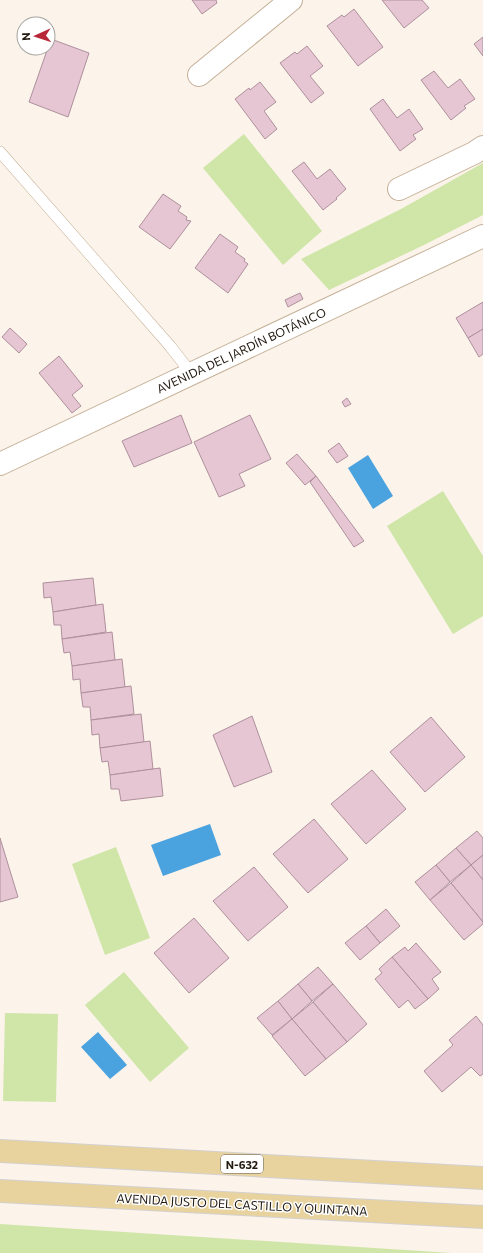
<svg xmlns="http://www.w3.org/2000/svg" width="483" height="1253" font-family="Commissioner,sans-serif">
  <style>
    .green { fill: #cfe6a8 }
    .water { fill: #4aa2df }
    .building { fill: #e6c6d3; stroke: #ae909d }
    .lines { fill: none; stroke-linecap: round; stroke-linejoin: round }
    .lane-casing { stroke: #c6b199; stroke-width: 12 }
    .street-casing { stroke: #c6b199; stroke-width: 24 }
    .primary-casing { stroke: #d3d1d0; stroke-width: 24 }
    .lane { stroke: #fff; stroke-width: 11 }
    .street { stroke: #fff; stroke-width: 22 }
    .primary { stroke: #e8d39e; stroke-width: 22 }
    .labels { text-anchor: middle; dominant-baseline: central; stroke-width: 3; stroke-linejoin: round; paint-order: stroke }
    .shield { fill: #fff; stroke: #655f59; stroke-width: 1 }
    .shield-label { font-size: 11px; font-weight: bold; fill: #231b12 }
    .street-label { font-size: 12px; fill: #231b12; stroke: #fff }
  </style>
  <rect width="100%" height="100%" fill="#fcf3ea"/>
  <g class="green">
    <path d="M244 134 322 231 283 265 203 168Z"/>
    <path d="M483 163V215L424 245 329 290 301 259 401 209Z"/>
    <path d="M443 491 483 556V616L453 634 387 526Z"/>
    <path d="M116 847 150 938 105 955 72 864Z"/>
    <path d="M124 972 189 1048 150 1082 85 1005Z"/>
    <path d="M5 1013 58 1014 56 1102 3 1101Z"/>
    <path d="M0 1224 452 1253H0Z"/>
  </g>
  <g class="water">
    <path d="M368 455 393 496 373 509 348 468Z"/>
    <path d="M210 824 221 855 163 876 151 845Z"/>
    <path d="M98 1032 127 1065 110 1079 81 1047Z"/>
  </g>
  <g class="building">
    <path d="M192 0H216L217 3 202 14Z"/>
    <path d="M382 0H422L429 8 404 28Z"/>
    <path d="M354 9 383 47 358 66 327 26 342 15 344 17Z"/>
    <path d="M483 37V56L474 44Z"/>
    <path d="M51 39 89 53 68 117 29 102Z"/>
    <path d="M307 46 323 66 310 76 324 93 311 103 280 63 295 52 297 54Z"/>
    <path d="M434 71 448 88 460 79 475 99 464 106 466 108 451 120 421 80Z"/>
    <path d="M260 82 276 102 264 111 277 129 265 139 235 99 249 88 250 90Z"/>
    <path d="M383 99 397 118 409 109 423 129 413 135 416 139 400 151 370 109Z"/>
    <path d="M304 162 317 179 330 169 346 189 336 198 337 199 323 210 292 171Z"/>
    <path d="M163 194 181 206 178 211 187 217 186 220 191 221 170 249 139 227Z"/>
    <path d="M220 234 238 247 235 252 245 259 244 261 248 264 228 293 195 268Z"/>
    <path d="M300 293 303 299 288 307 285 300Z"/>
    <path d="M483 302V329L468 338 456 318Z"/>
    <path d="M10 328 27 344 19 353 2 337Z"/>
    <path d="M483 329V354L479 357 468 338Z"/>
    <path d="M59 356 83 386 72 395 81 406 72 413 39 373Z"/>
    <path d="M347 398 351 404 345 407 342 402Z"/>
    <path d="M181 415 192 443 134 467 122 441Z"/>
    <path d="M250 415 271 459 239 474 245 486 219 497 194 442Z"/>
    <path d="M339 443 348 456 337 463 328 451Z"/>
    <path d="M297 454 316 476 305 485 286 463Z"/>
    <path d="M316 476 364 541 354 547 310 482Z"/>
    <path d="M93 578 96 605 53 612 51 597 44 598 43 583Z"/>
    <path d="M103 604 106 632 62 639 61 625H54L53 612Z"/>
    <path d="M112 632 115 660 72 666 70 652 64 653 62 639Z"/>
    <path d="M122 659 125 687 81 693 80 679 73 680 72 666Z"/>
    <path d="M131 686 134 714 91 720 90 707H83L81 693Z"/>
    <path d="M141 714 144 742 100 748 99 734 92 735 91 720Z"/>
    <path d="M252 716 272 772 234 787 213 735Z"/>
    <path d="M431 717 465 757 425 792 390 752Z"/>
    <path d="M150 741 153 769 110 775 108 761 102 762 100 748Z"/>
    <path d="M160 768 163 796 121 801 119 789H111L110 775Z"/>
    <path d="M372 770 406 809 366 844 331 804Z"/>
    <path d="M314 819 348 859 308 893 273 854Z"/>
    <path d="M477 831 483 838V855L471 865 456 848Z"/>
    <path d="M0 838 18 897 0 902Z"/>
    <path d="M456 848 471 865 450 882 436 865Z"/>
    <path d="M483 855V880L471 865Z"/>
    <path d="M436 865 450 882 430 900 415 882Z"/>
    <path d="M471 865 483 880V922L451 883Z"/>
    <path d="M254 867 288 907 248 941 213 901Z"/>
    <path d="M451 883 483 922V924L464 940 430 900Z"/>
    <path d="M386 909 400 926 380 943 366 926Z"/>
    <path d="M194 918 229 958 189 993 154 953Z"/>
    <path d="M366 926 380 943 360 960 345 943Z"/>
    <path d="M416 943 441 972 432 979 439 989 428 999 392 957 405 947 408 951Z"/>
    <path d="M392 957 428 999 415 1009 408 1000 399 1008 375 979 382 973 379 969Z"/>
    <path d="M318 967 333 984 312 1001 298 984Z"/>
    <path d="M298 984 312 1001 292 1019 278 1001Z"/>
    <path d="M333 984 367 1024 347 1042 313 1002Z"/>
    <path d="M278 1001 292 1019 272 1035 257 1018Z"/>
    <path d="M313 1002 347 1042 326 1059 292 1019Z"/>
    <path d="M476 1016 483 1025V1074L480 1076 471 1067 442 1092 424 1071 453 1045 449 1040Z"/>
    <path d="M292 1019 326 1059 305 1076 272 1036Z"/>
  </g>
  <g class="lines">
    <g class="lane-casing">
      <path id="lane" d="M0 152 170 346 191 373"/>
    </g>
    <g class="street-casing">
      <g id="street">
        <path d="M199 75 291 0"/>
        <path d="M399 189 474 153 483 147"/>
        <path d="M0 464 483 236"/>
      </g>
    </g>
    <g class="primary-casing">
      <g id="primary">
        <path d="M0 1151 483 1178"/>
        <path d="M0 1191 483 1217"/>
      </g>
    </g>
    <use href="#lane" class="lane"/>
    <use href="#street" class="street"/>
    <use href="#primary" class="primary"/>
  </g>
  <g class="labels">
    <rect class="shield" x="221" y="1155" width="42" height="18" rx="3"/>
    <g class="shield-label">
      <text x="242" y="1164">N-632</text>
    </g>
    <g class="street-label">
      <text transform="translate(241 350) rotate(-25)">AVENIDA DEL JARDÍN BOTÁNICO</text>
      <text transform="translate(242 1204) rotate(3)">AVENIDA JUSTO DEL CASTILLO Y QUINTANA</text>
    </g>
  </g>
  <g transform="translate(36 36) rotate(267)"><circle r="19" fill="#ffffff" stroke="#a7a4a0"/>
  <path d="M0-3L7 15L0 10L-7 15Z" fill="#b82738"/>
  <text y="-6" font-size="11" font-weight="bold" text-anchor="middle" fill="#231b12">N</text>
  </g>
</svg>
